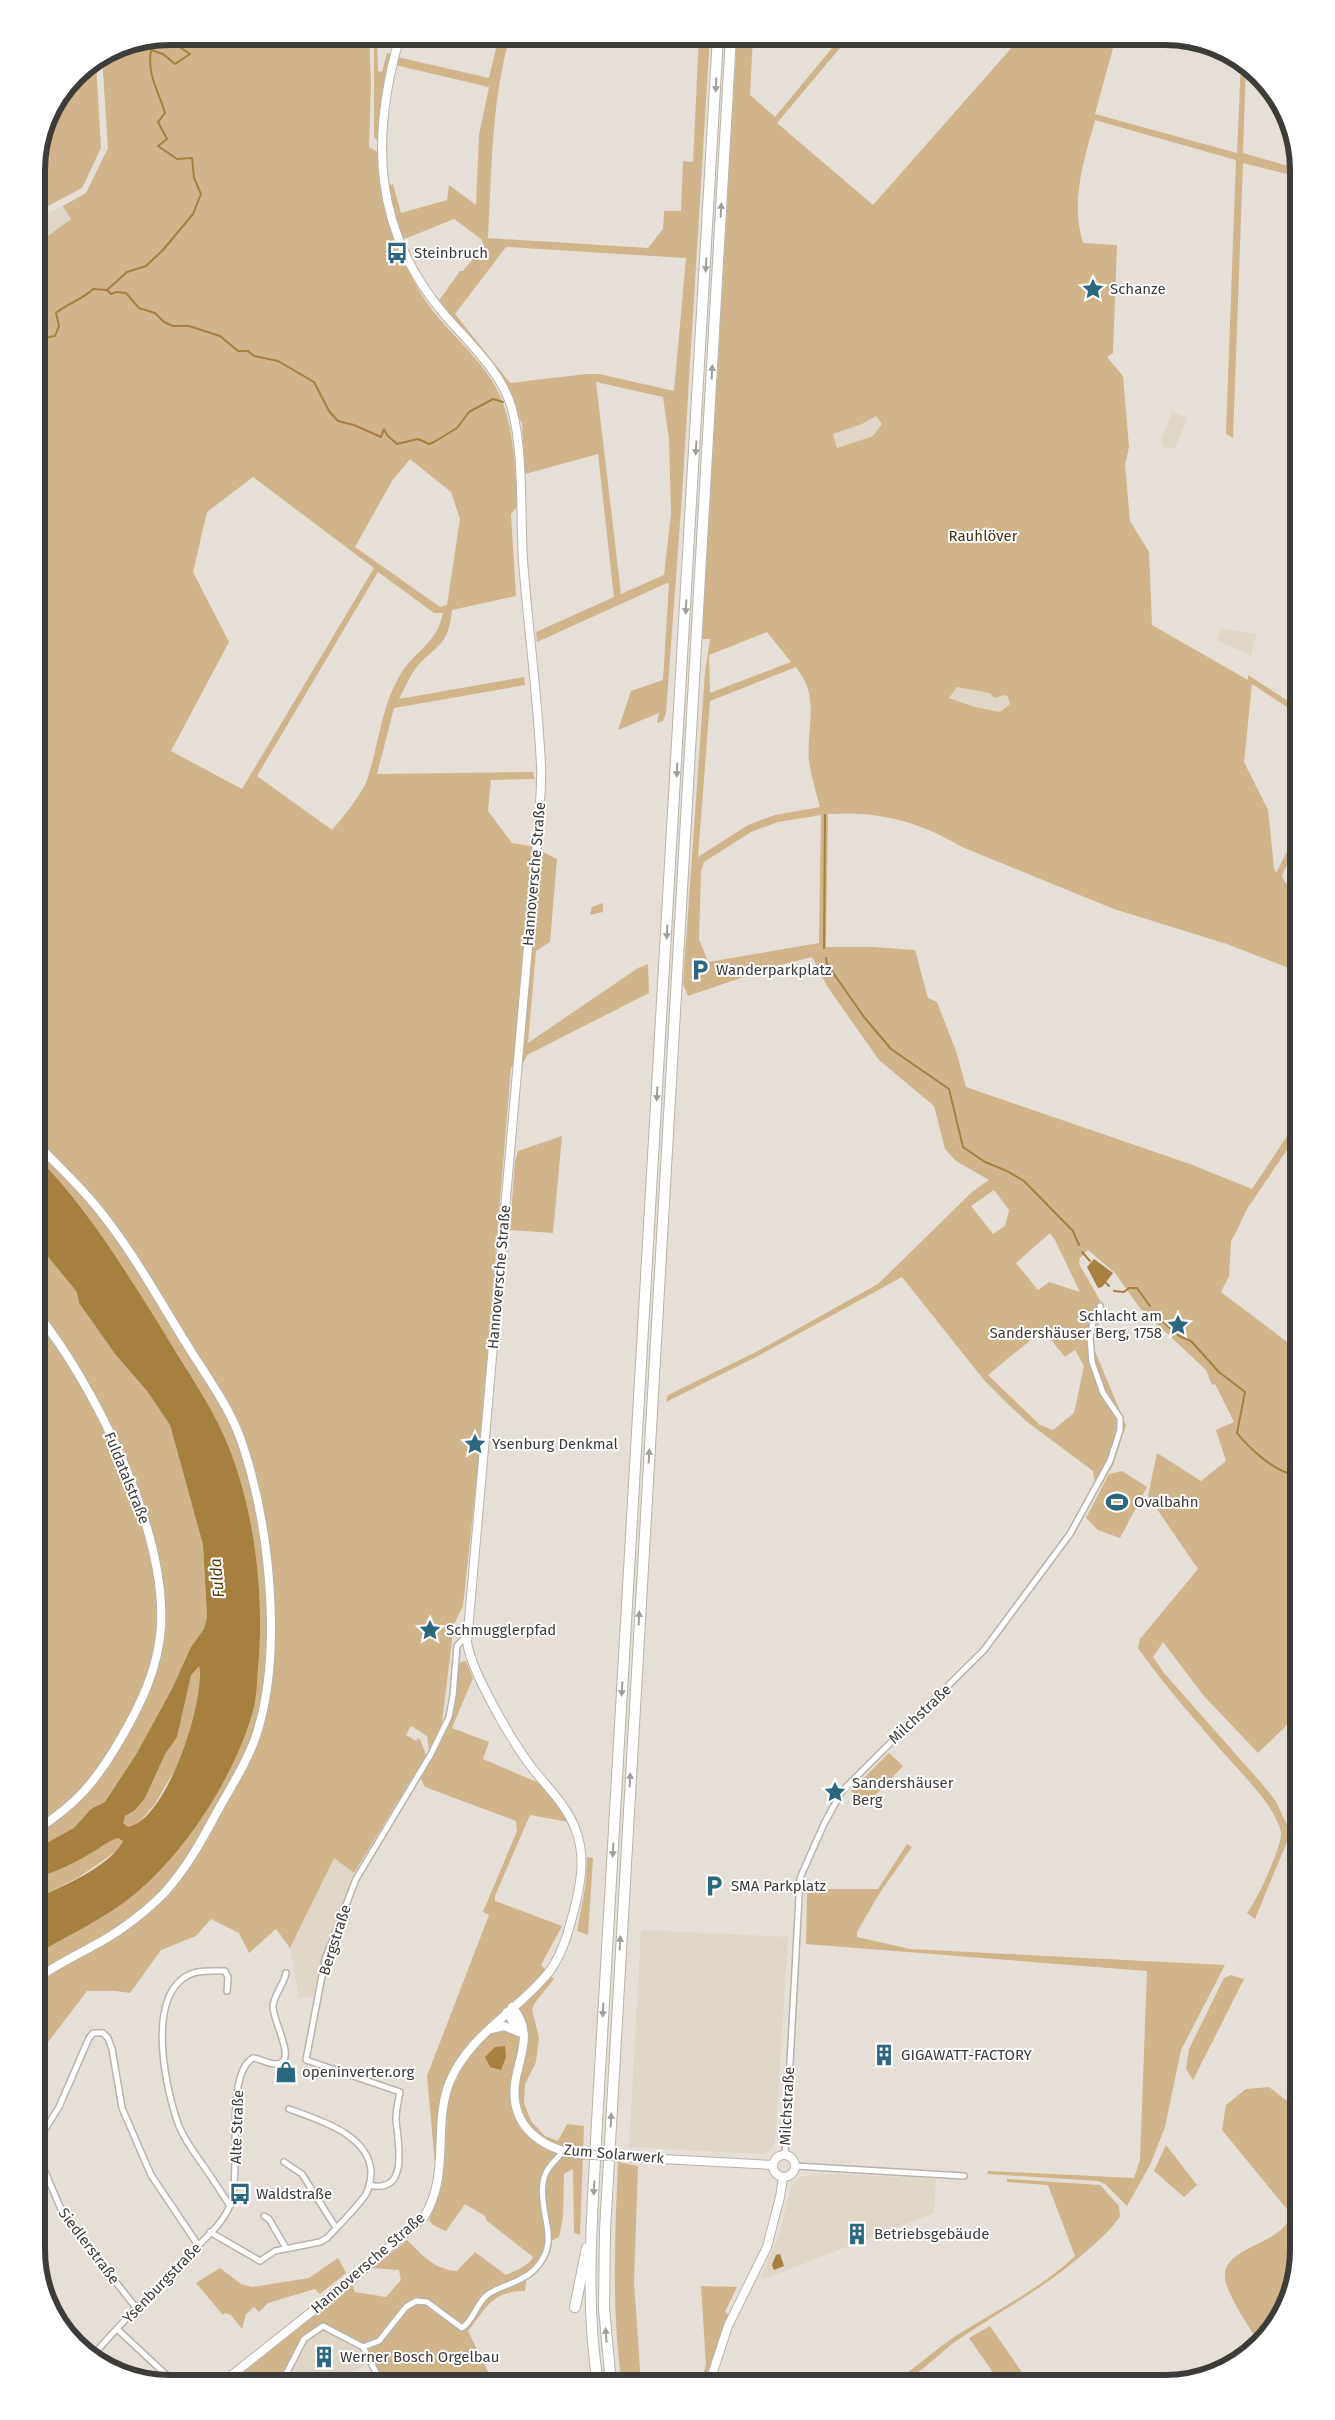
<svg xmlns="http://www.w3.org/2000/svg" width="1335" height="2420" font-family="'Fira Sans',sans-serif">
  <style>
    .built { fill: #e0d6c7 }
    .green { fill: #d0b48a; fill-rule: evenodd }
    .water { fill: #a7803f; fill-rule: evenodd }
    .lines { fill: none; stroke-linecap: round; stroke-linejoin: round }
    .stream { stroke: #a7803f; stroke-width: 2 }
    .street-casing { stroke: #b9b3ab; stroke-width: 8 }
    .secondary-casing { stroke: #b9b3ab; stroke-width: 10 }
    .highway-casing { stroke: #b9b3ab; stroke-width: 12 }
    .street { stroke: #fff; stroke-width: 5 }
    .secondary { stroke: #fff; stroke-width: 8 }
    .highway { stroke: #fff; stroke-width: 10 }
    .secondary-bridge-casing { stroke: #b9b3ab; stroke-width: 10; stroke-linecap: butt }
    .secondary-bridge { stroke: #fff; stroke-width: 8 }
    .oneway { fill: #9e9e9c }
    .labels { text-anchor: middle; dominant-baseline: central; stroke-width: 4; stroke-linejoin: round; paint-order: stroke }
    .poi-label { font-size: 15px; fill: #3e3c39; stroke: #fff; text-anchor: start }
    .park-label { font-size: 15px; fill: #433115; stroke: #fff }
    .street-label { font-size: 15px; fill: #3e3c39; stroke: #fff }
    .water-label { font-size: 16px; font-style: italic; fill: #593d07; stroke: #fff }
    .rim { fill: none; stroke: #3e3c39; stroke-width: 6 }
  </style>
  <rect width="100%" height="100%" fill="#e5dfd7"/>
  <g class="built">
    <path d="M63 206 72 219 37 244V216H41Z"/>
    <path d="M1172 412 1187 418 1175 449 1162 447 1161 440Z"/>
    <path d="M876 416 882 424 873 436 838 448 833 434 862 424Z"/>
    <path d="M1221 628 1257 634 1251 656 1217 640Z"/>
    <path d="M959 687 1004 695 1008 697 1010 704 1000 712 975 707 949 697Z"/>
    <path d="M334 1858 354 1873 322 1961 316 1996 299 1998 290 1948Z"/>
    <path d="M641 1930 788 1937 775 2143 769 2151 761 2154 629 2147Z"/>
    <path d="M837 2174 936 2179 934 2213 764 2279 761 2277 779 2235 792 2184 799 2178 808 2175Z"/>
    <path d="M324 2324 364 2345 373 2360 333 2384H310L289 2366 303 2337 313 2328Z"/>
  </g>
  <g class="green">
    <path d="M170 36H369L371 82 369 147 378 152C381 208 399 265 433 311 451 334 480 359 494 384 515 420 514 465 518 506L511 514 516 596 452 610C448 642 443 641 421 662 411 672 406 686 399 699L524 677 525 685 394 708 377 774 533 772 535 779 491 780 488 811 512 843 531 846 557 859 550 942 536 951 528 1043 638 968 648 964 649 993 527 1055 524 1062 511 1067 478 1468 463 1606 454 1624 442 1723 431 1747 429 1749 427 1736 411 1726 406 1735 416 1741 418 1738 420 1739 426 1755 354 1873 334 1858 290 1948 276 1929 249 1953 239 1933 211 1919 196 1936 161 1950 130 1993 116 1991H87L36 2058V1954C69 1935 106 1918 135 1894 187 1851 237 1773 254 1707 257 1695 257 1681 258 1669 265 1594 255 1507 225 1438 207 1397 181 1360 157 1322 120 1263 86 1206 36 1156L37 244 71 219 63 206 86 193 108 148 102 57 119 46ZM410 459 451 492 460 519 447 605 440 607 355 547 392 481ZM253 477 374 568 242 789 171 751 229 642 193 572 207 512ZM378 572 434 613H443C437 644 414 651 400 675 381 707 379 745 367 780 362 794 342 819 332 830L257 776Z"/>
    <path d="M374 36H377L378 71 382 72 387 53 391 54 383 95 378 141 374 137Z"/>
    <path d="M499 36H510C491 102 492 171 488 238L648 248 663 229 664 211H681L683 161 693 162 699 36H710L682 495 666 713 663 721 657 723 659 713 618 730 631 691 663 680 669 584 667 583 537 642 536 632 614 597 598 454 525 474 522 424 504 384 438 302 460 271H463L484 245 481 239 454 219 402 240 386 186 393 184 401 213 447 200 449 185 476 205 479 135 489 87 395 65 397 57 489 78ZM506 247 686 258 674 391 599 374H586L510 383 455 314ZM596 382 663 397 669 439 671 514 664 575 621 594Z"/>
    <path d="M737 36H753L750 95 775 117 842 36H850L777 123 873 205 1021 37H1116L1095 114 1237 153 1241 61 1246 64 1243 153 1299 169V177L1243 163 1233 438 1226 434 1236 160 1095 120C1084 161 1070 201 1083 243L1117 245 1113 353 1107 357 1123 376 1129 447 1125 465 1130 521 1149 552 1152 625 1248 680V675L1299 708V715L1252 684 1244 762 1268 810 1274 868 1276 873 1299 828V841L1282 875 1284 881 1299 897V972L1227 944 1114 909 962 847C918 821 878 811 828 814L826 947H873L915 950 928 998 937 1002 956 1051 966 1087 1190 1164 1252 1189 1299 1118V1132L1247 1209 1236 1232 1231 1241 1229 1276 1221 1292 1299 1351V1707L1284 1728 1258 1753 1204 1696 1163 1642 1153 1657 1164 1673 1263 1785 1275 1800 1291 1833 1299 1837V1842L1289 1837 1255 1919 1247 1913C1256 1902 1283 1845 1281 1832 1275 1805 1239 1771 1220 1749 1192 1716 1163 1684 1138 1648L1140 1639 1198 1569 1148 1496 1157 1453 1201 1481 1226 1461 1216 1430 1234 1422 1215 1384 1212 1385 1206 1370 1140 1308 1115 1273 1088 1250 1080 1258 1079 1264 1105 1309 1094 1333V1349L1126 1425 1113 1465 1101 1486 1094 1479 1093 1471 1026 1421 1008 1404 984 1380 902 1277 758 1356 666 1402 668 1395 756 1352 878 1284 972 1192 989 1180 956 1161 945 1149 934 1106 879 1060 827 986 812 957 773 967 688 996 683 984 705 672 710 639H702ZM876 416 882 424 873 436 837 448 833 434 862 424ZM767 632 791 662 710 693 709 655ZM796 667C821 699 806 726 809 761 811 776 816 792 820 807L775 815 748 825 698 857 710 701ZM957 687 990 693 995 698 1004 695 1008 697 1010 704 1000 712 975 707 949 698ZM821 815 819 943 708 962 699 939 701 871 704 862 751 832 778 822ZM708 963 706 973 699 975 695 967ZM994 1190 1009 1210 1005 1226 993 1234 971 1206ZM1050 1233 1055 1240 1080 1292 1049 1282 1038 1290 1016 1263ZM1039 1333 1051 1340 1065 1357 1075 1350 1084 1366 1074 1413 1053 1430 1040 1425 988 1375Z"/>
    <path d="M96 62 101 148 82 188 46 207H37V161L47 118 75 75Z"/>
    <path d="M603 903V912L590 915 592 907Z"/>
    <path d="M562 1136 553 1233 510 1230 515 1161 518 1151Z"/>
    <path d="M36 1242 78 1292 79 1303 115 1354 147 1391 170 1425 203 1545 207 1617 199 1666 200 1688 191 1732 180 1761 155 1804 123 1841 118 1850 79 1877 36 1899Z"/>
    <path d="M1122 1471 1147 1487 1120 1538 1098 1530 1086 1518 1109 1474Z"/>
    <path d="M466 1661 473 1678 452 1728 489 1742 483 1759 539 1783 563 1810 569 1822 530 1815 495 1896V1901L562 1926 541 1965 554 1979 534 2004 532 2010 539 2038 536 2062 525 2084 524 2103 531 2121 545 2136 558 2141 567 2124 584 2126 580 2235 574 2233 573 2169 564 2174 563 2217 559 2237 547 2243 543 2254 527 2272 525 2291C492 2291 487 2307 468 2331L494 2384H384L364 2345 324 2324C299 2334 291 2361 279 2384L229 2383 352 2285 355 2292 386 2297 401 2280 399 2270 373 2268 407 2240C422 2255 435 2270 457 2271L475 2252 506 2275C515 2271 529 2266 533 2257L486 2220 485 2216 465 2204 446 2231 433 2225 429 2220 442 2185 436 2175 427 2076 489 1915 483 1912 517 1831 516 1821 425 1787 420 1777C447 1738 455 1711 459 1665L461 1662Z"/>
    <path d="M889 1753 903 1766 867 1804 851 1791Z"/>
    <path d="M907 1844 912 1847 879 1894 857 1932V1937L910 1949 1225 1965 1181 2050 1165 2127 1150 2165 1127 2206 1105 2184 1098 2181 987 2174 988 2171 1134 2178 1140 2160 1147 1971 806 1944 807 1889H878Z"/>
    <path d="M587 1857 593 1858 588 1935 577 1931 586 1883Z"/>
    <path d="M1231 1975 1244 1979 1193 2080 1186 2069 1189 2049 1224 1978Z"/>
    <path d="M1269 2087 1299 2110V2251L1276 2325 1257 2341C1247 2322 1232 2303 1226 2283 1215 2245 1288 2246 1290 2213L1222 2130 1226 2105 1246 2089Z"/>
    <path d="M1166 2145 1197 2185 1184 2197 1154 2171Z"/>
    <path d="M618 2162 638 2166 634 2282 641 2384H622C611 2310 615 2236 618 2162Z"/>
    <path d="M1007 2179 1100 2185 1119 2206 1120 2216C1113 2228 1100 2239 1089 2249 1047 2287 998 2312 952 2344 938 2355 909 2384 893 2384 914 2368 935 2350 957 2335 997 2310 1040 2289 1075 2256L1048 2185 1007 2182Z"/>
    <path d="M338 2258 346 2273 320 2294 315 2289 268 2303 259 2312 254 2307 246 2314 242 2329 231 2315 225 2313 223 2315 196 2283 220 2268 241 2284 252 2287 309 2278Z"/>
    <path d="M701 2286 737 2287 725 2312 729 2315 706 2377H702L706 2366Z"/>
    <path d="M990 2326 1030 2384H1001L969 2338Z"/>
    <path d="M729 2373 737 2384H721L723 2376Z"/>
  </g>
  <g class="water">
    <path d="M36 1156C87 1207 122 1266 160 1326 182 1363 208 1399 225 1438 255 1507 265 1595 258 1669 257 1681 257 1695 254 1707 237 1773 187 1851 135 1894 106 1918 69 1935 36 1954V1899C62 1886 110 1867 123 1841L118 1838C107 1841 101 1848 91 1853 74 1863 55 1873 36 1877V1849L74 1828 91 1809 105 1802 137 1753 172 1689 191 1647 204 1629 207 1617 203 1545 170 1425 147 1391 115 1354 79 1303 77 1292 36 1242ZM199 1666C206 1701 166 1821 128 1827L123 1823 125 1816 135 1810 145 1798 165 1754 177 1737 191 1675Z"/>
    <path d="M1094 1259 1113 1273 1102 1287 1098 1288 1087 1267Z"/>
    <path d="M505 2046 506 2057 501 2070 490 2067 485 2057 495 2047Z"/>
    <path d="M780 2254 784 2266 774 2270 772 2265 776 2255Z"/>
  </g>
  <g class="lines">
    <g class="stream">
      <path d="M107 290 111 294 116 292 126 293 139 308 155 313 164 322 173 326H189L220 336 238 351H248L254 356 278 361 314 382 329 411 338 421 354 425 381 437 384 429 387 435 397 444 418 439 429 444 434 442 457 428 469 412 493 399 503 402"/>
      <path d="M36 376C39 364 35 350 40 339L55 336 59 326 56 313C68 303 82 300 93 289L107 290 127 272 146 266 163 250 193 214 201 194 194 178 192 158 177 159 158 146 167 139 158 122 165 113C158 89 147 76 151 50L163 54 175 64 190 54 165 37"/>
      <path d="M36 422 42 408 36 388"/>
      <path d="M824 948 825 815"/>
      <path d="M826 958 827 964 864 1017 891 1049 949 1089 963 1147 985 1162 1007 1171 1024 1181 1073 1231 1079 1245"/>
      <path d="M1082 1252 1090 1261"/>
      <path d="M1105 1282 1109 1286"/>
      <path d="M1114 1291 1124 1292 1129 1288H1137L1150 1306"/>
      <path d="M1160 1319 1179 1336 1191 1341 1219 1372 1245 1392 1237 1433C1249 1448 1273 1470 1291 1474L1295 1484 1299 1485"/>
    </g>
    <g class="street-casing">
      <g id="street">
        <path d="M227 1991 228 1977 225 1971C209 1971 194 1969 181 1980 148 2008 166 2091 179 2126 186 2143 197 2156 207 2171 215 2182 222 2194 230 2206"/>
        <path d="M36 2144 59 2107 89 2038 93 2033H103L108 2038 112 2049 122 2108 151 2175 198 2245"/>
        <path d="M36 2151 64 2216 137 2309"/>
        <path d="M785 2155 800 1878 824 1824 842 1791 984 1650 1070 1534 1110 1461 1120 1430V1418L1103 1393 1092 1362 1090 1338 1093 1322 1100 1311V1306"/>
        <path d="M284 2162 302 2174 336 2228"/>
        <path d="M795 2166 964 2176"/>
        <path d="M369 2185C410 2195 398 2142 396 2120 396 2110 398 2101 400 2092L306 2060 325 1960 356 1879 431 1754 449 1717 453 1696 457 1646 467 1635"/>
        <path d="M264 2216 269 2219 286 2248"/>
        <path d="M210 2232 260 2261 275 2251 320 2242 327 2238C340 2224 355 2210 366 2194 370 2187 371 2179 371 2171 368 2134 319 2120 289 2109"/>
        <path d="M117 2329 175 2383"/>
        <path d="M363 2347 382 2384"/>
        <path d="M92 2357C120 2322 158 2288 189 2255 203 2240 223 2224 230 2205 243 2170 223 2076 253 2058 261 2059 268 2064 276 2064 299 2063 272 2021 273 2006 274 1995 284 1984 286 1973"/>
        <path d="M281 2384 304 2339 323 2326 363 2347 379 2341 406 2307 416 2301 427 2302 462 2328C474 2320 476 2304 487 2295 501 2285 521 2283 534 2270 563 2241 538 2216 543 2183 544 2169 555 2162 563 2151"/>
      </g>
    </g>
    <g class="secondary-casing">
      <g id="secondary">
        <path d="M36 1830C77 1804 96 1781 120 1740 141 1704 158 1669 161 1627 166 1530 96 1387 36 1312"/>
        <path d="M36 1979C57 1964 79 1954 102 1941 123 1929 148 1910 165 1892 186 1869 202 1840 217 1812 230 1788 247 1763 256 1736 283 1655 270 1530 244 1449 233 1412 209 1380 189 1348 159 1300 131 1248 95 1205 77 1183 56 1164 36 1143"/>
        <path d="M512 2007C535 2033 518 2058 515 2084 510 2126 541 2148 577 2154"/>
        <path d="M507 2012 519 2032"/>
        <path d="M491 2029 504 2026 519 2032"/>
        <circle cx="784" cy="2166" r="11"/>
        <path d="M625 2157 773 2165"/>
        <path d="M222 2383 354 2278 424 2217C451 2174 432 2125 450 2081 471 2033 518 2011 549 1972 564 1952 570 1926 576 1902 582 1877 585 1853 575 1828 566 1805 548 1788 533 1769 514 1745 471 1672 467 1642L538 833C539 811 542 788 541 766 538 697 528 629 523 560 520 514 524 453 512 409 502 372 468 342 444 314 373 230 370 138 400 36"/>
        <path d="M709 2384 728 2326 767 2247 780 2197 783 2177"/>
      </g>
    </g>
    <g class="highway-casing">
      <g id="highway">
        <path d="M575 2307 587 2248"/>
        <path d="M598 2384C584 2297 593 2208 597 2122L718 36"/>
        <path d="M611 2384 604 2308 605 2230 731 36"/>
      </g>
    </g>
    <use href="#street" class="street"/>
    <use href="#secondary" class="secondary"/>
    <use href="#highway" class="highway"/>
    <g class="secondary-bridge-casing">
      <path id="secondary-bridge" d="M577 2154 625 2157"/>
    </g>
    <use href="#secondary-bridge" class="secondary-bridge"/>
  </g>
  <defs><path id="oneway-solid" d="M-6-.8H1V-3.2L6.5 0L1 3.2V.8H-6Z" transform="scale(1.25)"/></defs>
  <g class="oneway">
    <use href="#oneway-solid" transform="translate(716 85) rotate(93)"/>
    <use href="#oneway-solid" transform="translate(721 210) rotate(-87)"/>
    <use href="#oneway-solid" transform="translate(706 265) rotate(93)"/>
    <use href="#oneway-solid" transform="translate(712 372) rotate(-87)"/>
    <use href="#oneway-solid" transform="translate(696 448) rotate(93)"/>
    <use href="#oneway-solid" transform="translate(686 607) rotate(93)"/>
    <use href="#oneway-solid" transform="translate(677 770) rotate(93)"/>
    <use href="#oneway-solid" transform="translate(667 932) rotate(93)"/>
    <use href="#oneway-solid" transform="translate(657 1094) rotate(93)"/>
    <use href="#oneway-solid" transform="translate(649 1456) rotate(-87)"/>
    <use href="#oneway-solid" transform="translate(639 1618) rotate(-87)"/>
    <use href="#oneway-solid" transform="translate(622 1689) rotate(93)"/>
    <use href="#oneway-solid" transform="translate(630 1780) rotate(-87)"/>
    <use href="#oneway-solid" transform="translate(613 1850) rotate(93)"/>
    <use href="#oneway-solid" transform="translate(620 1943) rotate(-87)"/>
    <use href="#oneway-solid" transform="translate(603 2010) rotate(93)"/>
    <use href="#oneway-solid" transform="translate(611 2120) rotate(-87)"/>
    <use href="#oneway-solid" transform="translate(594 2188) rotate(93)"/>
    <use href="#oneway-solid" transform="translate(606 2335) rotate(-94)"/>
  </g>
  <defs>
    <g id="bus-bare" transform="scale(1.725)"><path d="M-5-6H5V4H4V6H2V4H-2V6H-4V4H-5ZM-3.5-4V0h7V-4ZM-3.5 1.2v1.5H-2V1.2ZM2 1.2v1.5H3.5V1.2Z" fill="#2b677e" stroke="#fff" stroke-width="2.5" paint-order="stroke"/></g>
    <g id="sight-bare" transform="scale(1.725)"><path d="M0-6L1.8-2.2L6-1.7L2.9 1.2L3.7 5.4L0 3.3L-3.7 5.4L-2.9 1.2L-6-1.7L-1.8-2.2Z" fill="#2b677e" stroke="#fff" stroke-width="2.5" paint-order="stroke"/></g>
    <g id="parking-bare" transform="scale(1.725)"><path d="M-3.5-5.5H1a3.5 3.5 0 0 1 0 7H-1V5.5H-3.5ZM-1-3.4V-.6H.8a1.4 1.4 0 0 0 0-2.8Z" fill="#2b677e" stroke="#fff" stroke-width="2.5" paint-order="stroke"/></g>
    <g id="stadium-bare" transform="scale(1.725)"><path d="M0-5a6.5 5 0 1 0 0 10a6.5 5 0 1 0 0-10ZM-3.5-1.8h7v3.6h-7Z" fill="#2b677e" stroke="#fff" stroke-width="2.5" paint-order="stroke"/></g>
    <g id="building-bare" transform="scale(1.725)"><path d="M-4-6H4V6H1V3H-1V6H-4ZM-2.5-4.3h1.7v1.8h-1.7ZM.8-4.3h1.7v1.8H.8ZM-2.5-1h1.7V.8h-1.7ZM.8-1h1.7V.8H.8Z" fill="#2b677e" stroke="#fff" stroke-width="2.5" paint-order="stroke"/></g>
    <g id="shop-bare" transform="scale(1.725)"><path d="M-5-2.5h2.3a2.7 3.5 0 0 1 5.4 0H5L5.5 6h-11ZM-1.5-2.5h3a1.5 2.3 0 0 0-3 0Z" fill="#2b677e" stroke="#fff" stroke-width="2.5" paint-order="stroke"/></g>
  </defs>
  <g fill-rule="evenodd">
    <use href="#bus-bare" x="397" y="253"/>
    <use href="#sight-bare" x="1093" y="289"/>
    <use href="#parking-bare" x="700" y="970"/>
    <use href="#sight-bare" x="1178" y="1325"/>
    <use href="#sight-bare" x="475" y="1444"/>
    <use href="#stadium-bare" x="1117" y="1502"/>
    <use href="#sight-bare" x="430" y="1630"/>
    <use href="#sight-bare" x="835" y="1792"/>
    <use href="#parking-bare" x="714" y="1886"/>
    <use href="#building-bare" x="884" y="2055"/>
    <use href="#shop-bare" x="286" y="2072"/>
    <use href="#bus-bare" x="240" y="2194"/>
    <use href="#building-bare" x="857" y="2234"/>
    <use href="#building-bare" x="324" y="2357"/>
  </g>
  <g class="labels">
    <g class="poi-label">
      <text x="414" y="253">Steinbruch</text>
      <text x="1110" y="289">Schanze</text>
      <text x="716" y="970">Wanderparkplatz</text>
      <text x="1162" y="1316" text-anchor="end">Schlacht am<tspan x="1162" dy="17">Sandershäuser Berg, 1758</tspan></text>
      <text x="492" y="1444">Ysenburg Denkmal</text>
      <text x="1134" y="1502">Ovalbahn</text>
      <text x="446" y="1630">Schmugglerpfad</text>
      <text x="852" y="1783">Sandershäuser<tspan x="852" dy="17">Berg</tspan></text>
      <text x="731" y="1886">SMA Parkplatz</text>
      <text x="901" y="2055">GIGAWATT-FACTORY</text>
      <text x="302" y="2072">openinverter.org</text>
      <text x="256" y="2194">Waldstraße</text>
      <text x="874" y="2234">Betriebsgebäude</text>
      <text x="340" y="2357">Werner Bosch Orgelbau</text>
    </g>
    <g class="park-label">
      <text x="983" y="536">Rauhlöver</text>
    </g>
    <g class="street-label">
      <text transform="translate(534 874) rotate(-85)">Hannoversche Straße</text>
      <text transform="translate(499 1277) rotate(-85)">Hannoversche Straße</text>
      <text transform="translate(127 1478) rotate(68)">Fuldatalstraße</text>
      <text transform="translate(920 1714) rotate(-43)">Milchstraße</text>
      <text transform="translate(335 1940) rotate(-72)">Bergstraße</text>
      <text transform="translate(787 2106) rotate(-87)">Milchstraße</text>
      <text transform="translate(237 2127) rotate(-88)">Alte Straße</text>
      <text transform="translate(614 2154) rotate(5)">Zum Solarwerk</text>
      <text transform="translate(89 2246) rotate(53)">Siedlerstraße</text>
      <text transform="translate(368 2263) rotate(-41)">Hannoversche Straße</text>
      <text transform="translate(162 2283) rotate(-46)">Ysenburgstraße</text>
    </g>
    <g class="water-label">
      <text transform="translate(217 1578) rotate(-95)">Fulda</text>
    </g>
  </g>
  <path d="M0 0H1335V2420H0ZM170 45H1165A125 125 0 0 1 1290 170V2250A125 125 0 0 1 1165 2375H170A125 125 0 0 1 45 2250V170A125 125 0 0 1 170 45Z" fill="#fff" fill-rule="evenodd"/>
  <path class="rim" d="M170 45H1165A125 125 0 0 1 1290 170V2250A125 125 0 0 1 1165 2375H170A125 125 0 0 1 45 2250V170A125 125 0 0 1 170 45Z"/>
</svg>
